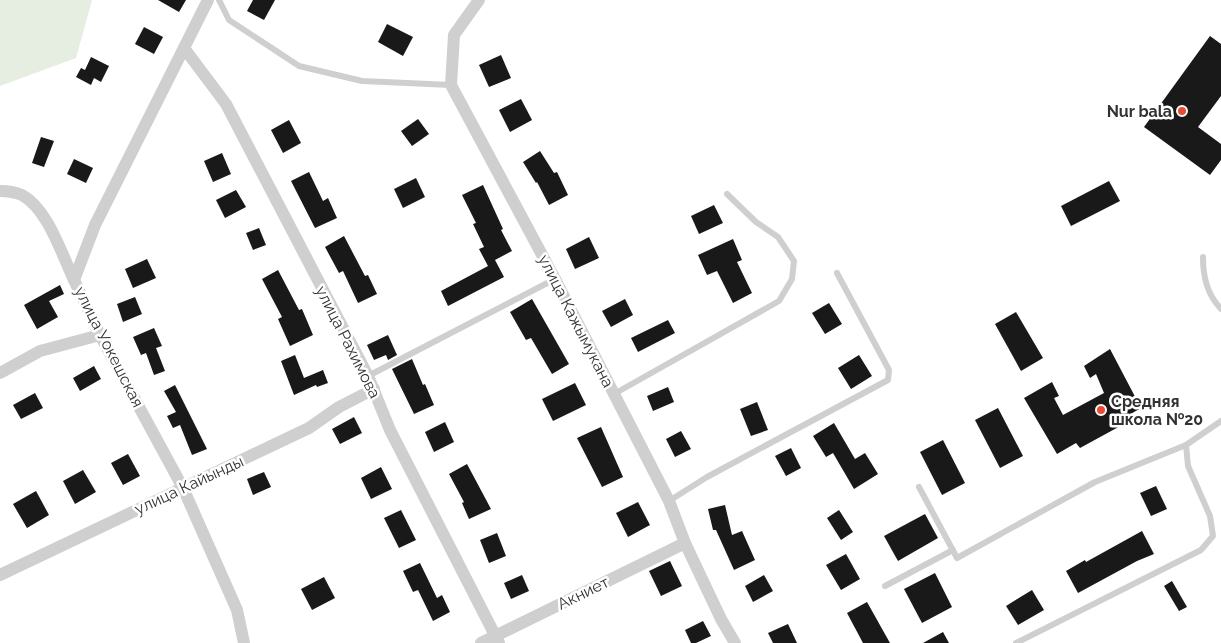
<svg xmlns="http://www.w3.org/2000/svg" width="1221" height="643" font-family="Raleway,sans-serif">
  <style>
    .green { fill: #e5eee0 }
    .building { fill: #191919 }
    .lines { fill: none; stroke-linecap: round; stroke-linejoin: round }
    .service { stroke: #cfcfcf; stroke-width: 6 }
    .minor { stroke: #cfcfcf; stroke-width: 12 }
    .poi-dot { fill: #e84c35; stroke: #fff; stroke-width: 2 }
    .labels { text-anchor: middle; dominant-baseline: central; stroke-width: 5; stroke-linejoin: round; paint-order: stroke }
    .poi-label { font-size: 16px; font-weight: bold; fill: #323232; stroke: #fff; text-anchor: end }
    .street-label { font-size: 16px; fill: #323232; stroke: #fff }
  </style>
  <rect width="100%" height="100%" fill="#fff"/>
  <path class="green" d="M0 0H92L76 58 0 86Z"/>
  <g class="building">
    <path d="M158 0H186L179 12Z"/>
    <path d="M253 0H275L264 20 247 11Z"/>
    <path d="M387 24 413 37 403 56 378 42Z"/>
    <path d="M144 27 163 37 154 54 135 44Z"/>
    <path d="M1210 36 1221 44V96L1198 127 1221 144V160L1210 175 1144 127Z"/>
    <path d="M501 55 511 78 489 87 479 65Z"/>
    <path d="M91 57 109 66 101 82 94 78 91 85 76 77 81 68 85 70Z"/>
    <path d="M521 99 532 120 510 132 499 110Z"/>
    <path d="M418 119 429 134 412 146 401 131Z"/>
    <path d="M289 120 301 143 283 153 271 130Z"/>
    <path d="M41 137 54 141 44 167 32 163Z"/>
    <path d="M540 151 554 173 557 172 568 195 549 205 537 182 536 183 523 162Z"/>
    <path d="M222 153 231 174 213 182 204 161Z"/>
    <path d="M74 159 93 168 86 183 67 174Z"/>
    <path d="M309 172 323 201 328 198 337 218 315 228 291 181Z"/>
    <path d="M416 178 425 197 403 208 394 189Z"/>
    <path d="M1109 181 1120 201 1071 226 1061 206Z"/>
    <path d="M483 185 503 229 501 230 512 251 495 260 504 277 448 306 441 291 488 266 479 249 484 247 473 224 476 223 462 195Z"/>
    <path d="M236 190 246 207 225 218 216 200Z"/>
    <path d="M714 205 723 223 699 234 691 216Z"/>
    <path d="M259 228 266 245 253 250 246 233Z"/>
    <path d="M344 236 365 276 368 275 377 294 358 303 343 271 339 273 325 247Z"/>
    <path d="M589 237 599 258 575 269 566 249Z"/>
    <path d="M733 239 742 260 737 262 752 293 733 303 717 271 707 275 698 255Z"/>
    <path d="M147 259 156 278 133 288 125 269Z"/>
    <path d="M278 270 299 310 302 309 313 335 290 346 278 319 282 317 262 279Z"/>
    <path d="M60 285 64 294 49 301 58 317 37 329 24 305Z"/>
    <path d="M135 297 142 314 123 322 117 304Z"/>
    <path d="M532 299 569 364 552 374 531 338 526 340 510 312Z"/>
    <path d="M625 299 633 315 611 327 602 311Z"/>
    <path d="M829 303 842 324 825 334 812 313Z"/>
    <path d="M1016 312 1043 358 1021 371 995 324Z"/>
    <path d="M668 320 675 333 638 352 631 338Z"/>
    <path d="M154 328 162 346 156 348 165 371 154 375 146 353 141 355 133 337Z"/>
    <path d="M388 335 397 355 388 360 386 355 374 360 367 345Z"/>
    <path d="M1110 349 1141 408 1122 419 1124 424 1080 448 1076 443 1057 454 1024 398 1052 382 1059 396 1054 398 1063 415 1104 393 1096 374 1090 378 1084 366Z"/>
    <path d="M295 355 304 378 323 370 328 383 317 387 316 385 294 395 281 361Z"/>
    <path d="M859 355 872 376 851 389 838 368Z"/>
    <path d="M412 359 423 385 425 384 434 405 414 414 392 369Z"/>
    <path d="M94 366 101 379 80 391 73 378Z"/>
    <path d="M575 383 586 405 553 421 542 399Z"/>
    <path d="M175 385 207 449 192 455 180 425 173 428 167 416 176 412 164 391Z"/>
    <path d="M668 387 674 402 653 411 647 396Z"/>
    <path d="M35 393 43 408 21 419 13 405Z"/>
    <path d="M757 402 768 430 751 436 740 409Z"/>
    <path d="M998 408 1023 456 1000 468 975 420Z"/>
    <path d="M354 417 362 433 340 444 332 429Z"/>
    <path d="M445 422 454 442 434 452 425 432Z"/>
    <path d="M834 423 855 459 865 453 878 474 854 489 833 453 826 457 813 436Z"/>
    <path d="M601 427 623 477 602 487 577 438Z"/>
    <path d="M681 431 691 449 675 457 666 439Z"/>
    <path d="M943 440 965 483 942 495 920 452Z"/>
    <path d="M791 448 801 468 786 476 775 456Z"/>
    <path d="M128 454 140 476 123 485 111 463Z"/>
    <path d="M467 464 491 509 469 519 462 503 464 502 449 474Z"/>
    <path d="M381 467 392 489 371 499 361 478Z"/>
    <path d="M83 470 96 492 75 504 63 481Z"/>
    <path d="M264 472 271 487 253 495 247 479Z"/>
    <path d="M1156 486 1167 509 1151 516 1140 493Z"/>
    <path d="M36 491 49 515 27 528 13 504Z"/>
    <path d="M638 502 650 525 628 537 616 513Z"/>
    <path d="M725 505 732 535 742 531 755 560 734 570 716 530H713L708 509Z"/>
    <path d="M401 510 416 540 399 548 384 518Z"/>
    <path d="M839 510 853 532 841 540 827 518Z"/>
    <path d="M925 514 938 538 898 561 884 536Z"/>
    <path d="M1142 531 1154 554 1137 561 1078 593 1066 571 1085 560 1086 562Z"/>
    <path d="M497 533 506 556 489 563 480 540Z"/>
    <path d="M846 554 860 579 841 590 826 565Z"/>
    <path d="M670 561 682 586 661 596 649 571Z"/>
    <path d="M420 563 437 598 442 595 450 612 433 621 418 590 413 592 403 571Z"/>
    <path d="M935 573 952 607 922 623 904 589Z"/>
    <path d="M522 575 529 591 511 599 504 583Z"/>
    <path d="M764 575 773 591 753 602 745 586Z"/>
    <path d="M324 577 335 598 312 610 301 589Z"/>
    <path d="M1172 581 1187 607 1179 611 1164 586Z"/>
    <path d="M1032 590 1044 610 1018 625 1006 606Z"/>
    <path d="M867 602 890 643H863L847 613Z"/>
    <path d="M703 621 711 636 696 643H691L685 630Z"/>
    <path d="M788 624 797 643H773L768 633Z"/>
    <path d="M943 632 949 643H923Z"/>
  </g>
  <g class="lines">
    <g class="service">
      <path d="M219 0 229 20 299 66 362 81 451 85"/>
      <path d="M1203 257C1203 277 1207 294 1221 309"/>
      <path d="M368 376 555 279"/>
      <path d="M614 394 779 301 792 279 794 261 778 237 756 222 727 194"/>
      <path d="M919 487 957 558 1095 482 1186 445 1221 421"/>
      <path d="M669 501 707 477 888 380 889 370 837 273"/>
      <path d="M885 586 953 550"/>
      <path d="M1016 643 1201 550 1213 536 1210 516 1188 466 1186 445"/>
    </g>
    <g class="minor">
      <path d="M208 0 95 225 74 280 100 335 183 488 237 610 244 643"/>
      <path d="M479 0 454 35 451 85 555 279 669 501 685 543 721 619 735 643"/>
      <path d="M184 48 226 104 368 376 390 430 499 643"/>
      <path d="M0 191C8 191 15 192 22 195 48 209 62 255 74 280"/>
      <path d="M0 373 40 351 100 335"/>
      <path d="M0 575 309 428 339 407 374 389"/>
      <path d="M481 643 685 543"/>
    </g>
  </g>
  <g class="poi-dot">
    <circle cx="1182" cy="111" r="5"/>
    <circle cx="1101" cy="410" r="5"/>
  </g>
  <g class="labels">
    <g class="poi-label">
      <text x="1172" y="111">Nur bala</text>
      <text x="1111" y="401" text-anchor="start">Средняя<tspan x="1111" dy="18">школа №20</tspan></text>
    </g>
    <g class="street-label">
      <text transform="translate(576 321) rotate(63)">улица Кажымукана</text>
      <text transform="translate(348 342) rotate(63)">улица Рахимова</text>
      <text transform="translate(109 347) rotate(63)">улица Уокешская</text>
      <text transform="translate(189 485) rotate(-25)">улица Кайынды</text>
      <text transform="translate(583 593) rotate(-26)">Акниет</text>
    </g>
  </g>
</svg>
